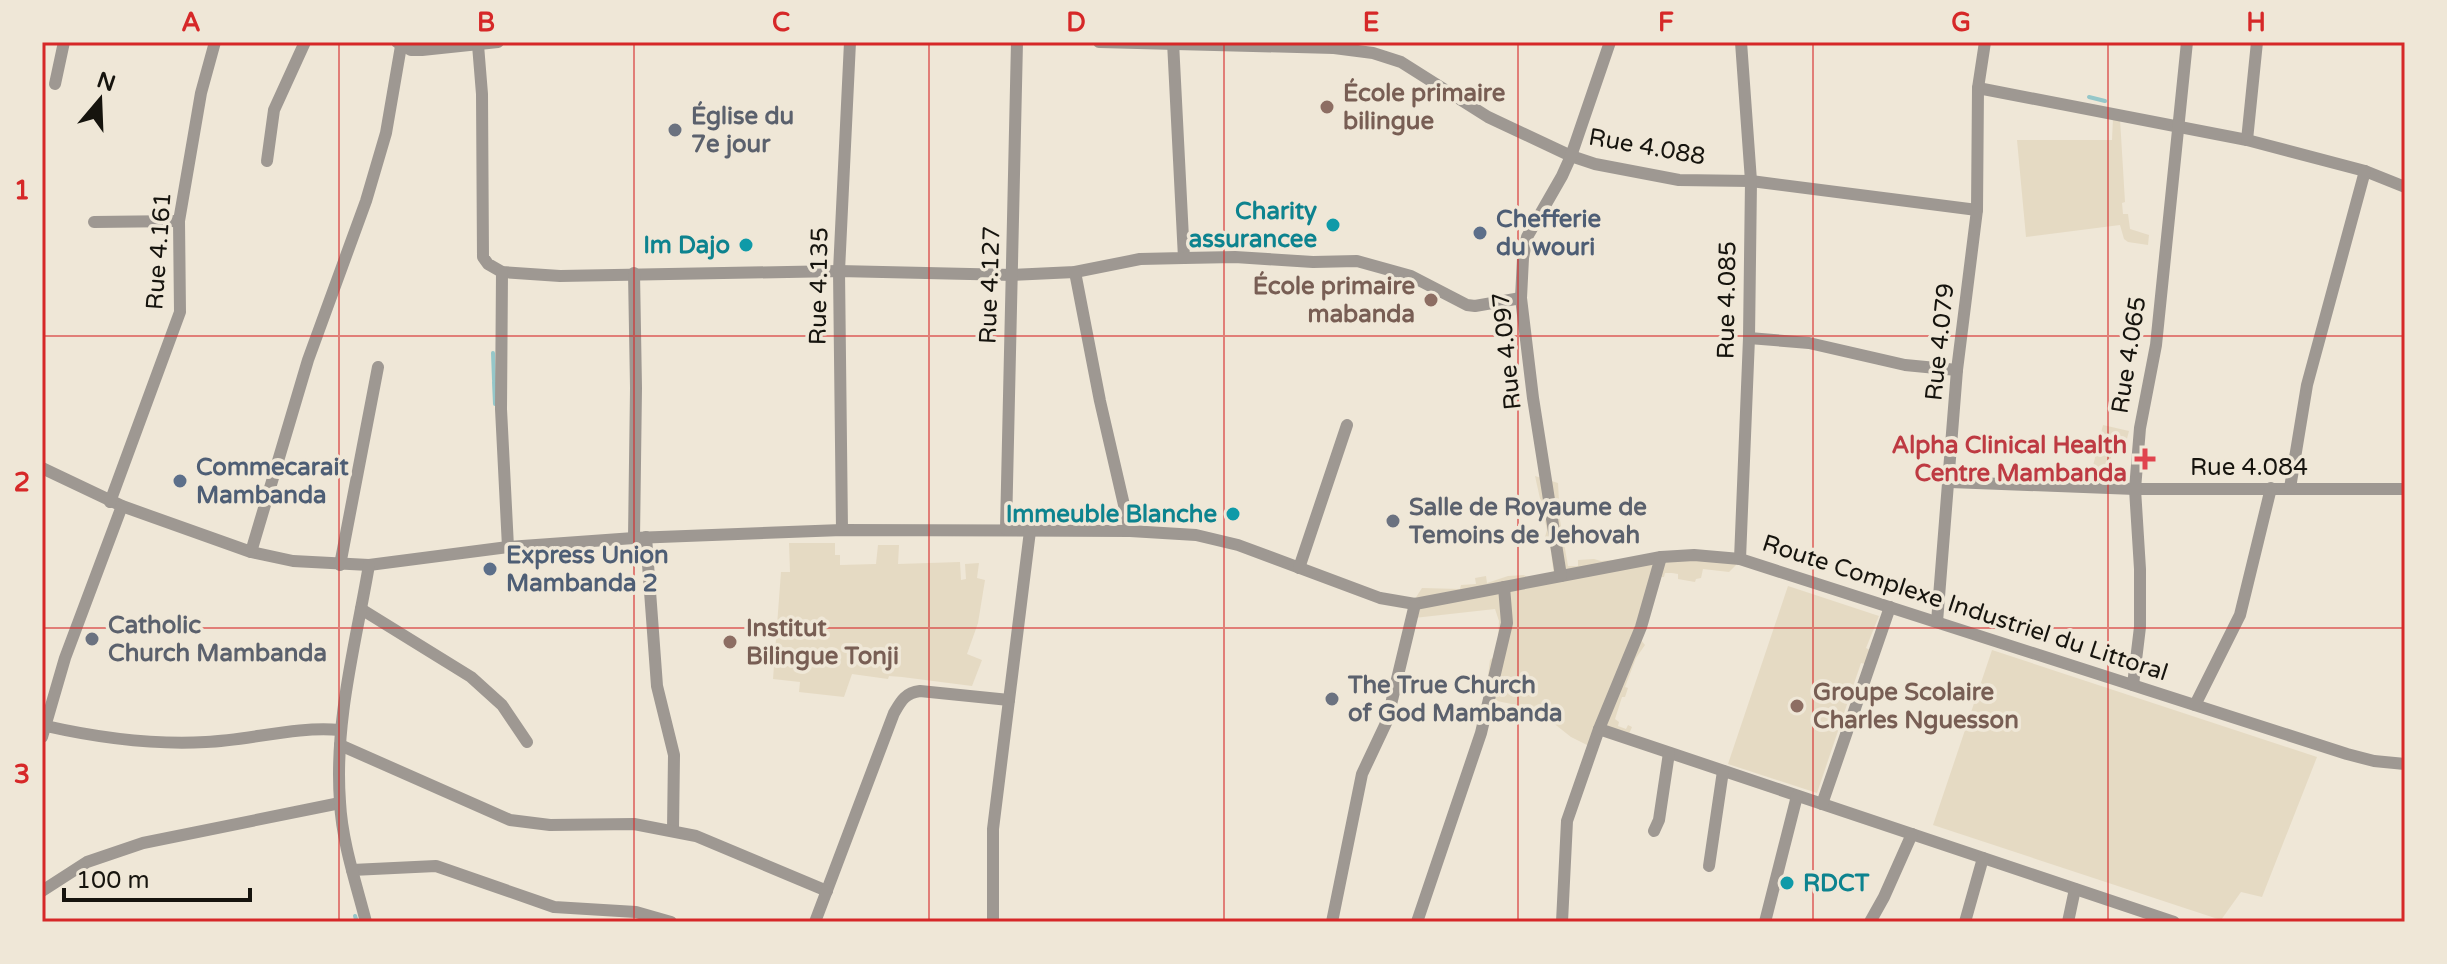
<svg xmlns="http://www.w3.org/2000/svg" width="2447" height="964" font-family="'Varela Round',sans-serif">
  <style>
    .built { fill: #e5dac3 }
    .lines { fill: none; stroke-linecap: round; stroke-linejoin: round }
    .stream { stroke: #95c7c9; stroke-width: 4 }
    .minor { stroke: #9e9892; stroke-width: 12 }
    .grid { fill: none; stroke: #d62828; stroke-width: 2; stroke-opacity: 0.55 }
    .education-dot { fill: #8d6e63; stroke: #efe7d7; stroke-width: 3 }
    .worship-dot { fill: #6b7280; stroke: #efe7d7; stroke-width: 3 }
    .culture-dot { fill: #0f9aa8; stroke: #efe7d7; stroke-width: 3 }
    .service-dot { fill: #5c6f8a; stroke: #efe7d7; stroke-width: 3 }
    .health-dot { fill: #e0444e; stroke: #efe7d7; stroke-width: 3 }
    .labels { text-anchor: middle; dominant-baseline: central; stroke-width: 7; stroke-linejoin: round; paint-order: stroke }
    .education-label { font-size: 24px; font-weight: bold; fill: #785e54; stroke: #efe7d7; text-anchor: start }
    .worship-label { font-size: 24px; font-weight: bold; fill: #5b616d; stroke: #efe7d7; text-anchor: start }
    .street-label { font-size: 24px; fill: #16140e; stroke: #efe7d7 }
    .culture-label { font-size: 24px; font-weight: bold; fill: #0d838f; stroke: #efe7d7; text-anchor: end }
    .service-label { font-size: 24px; font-weight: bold; fill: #4e5e75; stroke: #efe7d7; text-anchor: start }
    .health-label { font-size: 24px; font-weight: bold; fill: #be3a42; stroke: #efe7d7; text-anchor: end }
    .neatline { fill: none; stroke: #d62828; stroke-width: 3 }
    .grid-label { font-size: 26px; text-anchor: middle; font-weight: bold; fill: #d62828 }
  </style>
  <rect width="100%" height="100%" fill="#efe7d7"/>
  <g class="built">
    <path d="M2113 118 2120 119 2125 202 2122 203 2123 214H2128L2130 229 2149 235 2148 245 2128 242 2124 239 2120 225 2026 237 2017 140H2112Z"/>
    <path d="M2103 425 2129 431 2125 446 2114 444 2108 470 2093 466Z"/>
    <path d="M1535 476 1558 483 1560 520 1568 566H1578V560L1594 559 1601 561 1636 558 1741 560 1729 572 1703 569 1701 578 1696 579 1695 582 1678 579V574L1672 573H1665L1664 577H1661L1640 639 1645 645 1636 658 1625 687 1628 688 1625 697H1622L1615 719 1619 722 1618 726 1626 729 1628 725 1632 727 1625 743 1600 735 1595 749 1571 737 1552 722 1551 712 1497 701 1486 691 1490 660 1495 656 1498 638 1499 621 1495 609 1414 618 1411 605 1422 588 1460 589 1461 585 1476 584 1475 578 1486 576 1487 583 1508 576 1524 575 1530 579 1554 576 1549 537H1545L1547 530Z"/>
    <path d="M789 543H835V555H840V565L876 564 878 545H899L898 564 960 562 961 580 966 579 965 564 979 563 977 578 985 580 978 623 967 654 982 660 972 686 902 677 889 676 888 679 852 674 844 697 799 692 800 682 773 679 781 572H790Z"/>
    <path d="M1788 586 1879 616 1866 648 1870 650 1865 664 1861 663 1817 793 1728 764Z"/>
    <path d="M1992 650 2317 757 2262 897 2241 892 2221 920 1933 825Z"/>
  </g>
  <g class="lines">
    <g class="stream">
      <path d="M2089 97 2105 101"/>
      <path d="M493 353 494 380"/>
      <path d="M494 382 495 404"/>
      <path d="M355 916 357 922"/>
    </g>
    <g class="minor">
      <path d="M397 42 411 50H422L498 42"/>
      <path d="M1099 42 1334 48V43"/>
      <path d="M478 45 482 94 483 257 488 264 502 272 560 276 839 271 1013 275 1075 272 1140 259 1184 258 1173 42"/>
      <path d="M1334 48 1373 53 1401 62 1488 117 1571 156 1595 164 1679 180 1751 181 1977 210"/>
      <path d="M55 84 64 42"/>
      <path d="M1978 88 2247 140 2365 171 2405 187"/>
      <path d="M2247 140 2257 42"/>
      <path d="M267 161 274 110 305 42"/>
      <path d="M94 222 179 221"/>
      <path d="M1184 258 1235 257 1313 262 1357 261 1411 276 1467 305 1475 306 1521 298"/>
      <path d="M502 272 501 409 508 547"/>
      <path d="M1075 272 1100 401 1130 531"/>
      <path d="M634 273 636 388 634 538"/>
      <path d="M1749 338 1809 343 1905 365 1957 370"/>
      <path d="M42 468 122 506 251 552 293 561 369 565 508 547 634 538 842 530 1130 531 1196 535 1238 545 1380 598 1415 604 1661 557 1694 555 1740 559 2347 754 2374 761 2405 764"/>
      <path d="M1950 482 2135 489H2405"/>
      <path d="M2290 488 2307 385 2365 171"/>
      <path d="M110 502 180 312 179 221 201 93 215 42"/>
      <path d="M1006 529 1017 42"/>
      <path d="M842 530 839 271 850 42"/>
      <path d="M646 537 657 686 674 755 673 830"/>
      <path d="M251 552 308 360 366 201 386 133 401 46"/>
      <path d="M1740 559 1749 338 1751 181 1741 42"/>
      <path d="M340 565 378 367"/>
      <path d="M1299 568 1347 425"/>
      <path d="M1561 576 1533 398 1521 298 1523 258 1527 237 1562 176 1571 156 1610 42"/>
      <path d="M361 609 471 677 502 705 527 742"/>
      <path d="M1937 622 1957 370 1977 210 1978 88 1985 42"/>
      <path d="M2133 685 2140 627V569L2135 489 2140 428 2156 345 2187 42"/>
      <path d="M2195 705 2240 615 2271 488"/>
      <path d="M46 726C99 738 151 745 206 742 251 740 295 726 340 730"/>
      <path d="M1599 729 2174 922"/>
      <path d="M42 737 65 658 122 506"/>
      <path d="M340 745 510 820 550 825 634 824 696 836 827 891"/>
      <path d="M1822 804 1890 607"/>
      <path d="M1654 831 1659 820 1669 753"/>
      <path d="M1709 866 1723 771"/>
      <path d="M352 870 436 866 554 907 636 912 671 922"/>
      <path d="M42 891 87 862 143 843 340 803"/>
      <path d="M366 922C356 883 342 842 340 802 334 722 356 642 369 565"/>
      <path d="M815 922 894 713C901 701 905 693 920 691L1009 700"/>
      <path d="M993 922V829L1030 531"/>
      <path d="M1332 922 1362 774 1387 721 1415 604"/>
      <path d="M1417 922 1481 733 1507 623 1504 587"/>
      <path d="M1562 922 1567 821 1599 729 1641 627 1661 557"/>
      <path d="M1765 922 1797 796"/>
      <path d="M1870 922 1884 897 1912 834"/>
      <path d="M1965 922 1983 858"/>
      <path d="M2068 922 2075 889"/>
    </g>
  </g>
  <path class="grid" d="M339 42V922M634 42V922M929 42V922M1224 42V922M1518 42V922M1813 42V922M2108 42V922M42 336H2405M42 628H2405"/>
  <g class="education-dot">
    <circle cx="1327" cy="107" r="8"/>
    <circle cx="1431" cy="300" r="8"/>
    <circle cx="730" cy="642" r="8"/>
    <circle cx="1797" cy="706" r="8"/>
  </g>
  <g class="worship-dot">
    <circle cx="675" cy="130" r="8"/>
    <circle cx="1393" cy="521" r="8"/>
    <circle cx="92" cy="639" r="8"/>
    <circle cx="1332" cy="699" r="8"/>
  </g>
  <g class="culture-dot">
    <circle cx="1333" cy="225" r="8"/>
    <circle cx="746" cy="245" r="8"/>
    <circle cx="1233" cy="514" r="8"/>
    <circle cx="1787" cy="883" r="8"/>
  </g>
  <g class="service-dot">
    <circle cx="1480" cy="233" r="8"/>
    <circle cx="180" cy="481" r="8"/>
    <circle cx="490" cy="569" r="8"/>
  </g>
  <path class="health-dot" d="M2141 447h8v8h8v8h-8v8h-8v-8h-8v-8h8z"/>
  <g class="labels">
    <g class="education-label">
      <text x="1343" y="93">École primaire<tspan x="1343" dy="28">bilingue</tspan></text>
      <text x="1415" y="286" text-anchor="end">École primaire<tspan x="1415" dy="28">mabanda</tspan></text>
      <text x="746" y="628">Institut<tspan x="746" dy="28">Bilingue Tonji</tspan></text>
      <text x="1813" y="692">Groupe Scolaire<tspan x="1813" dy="28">Charles Nguesson</tspan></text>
    </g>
    <g class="worship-label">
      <text x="691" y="116">Église du<tspan x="691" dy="28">7e jour</tspan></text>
      <text x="1409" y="507">Salle de Royaume de<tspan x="1409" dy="28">Temoins de Jehovah</tspan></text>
      <text x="108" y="625">Catholic<tspan x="108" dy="28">Church Mambanda</tspan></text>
      <text x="1348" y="685">The True Church<tspan x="1348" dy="28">of God Mambanda</tspan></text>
    </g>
    <g class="street-label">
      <text transform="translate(1647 147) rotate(10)">Rue 4.088</text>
      <text transform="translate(159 251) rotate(-86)">Rue 4.161</text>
      <text transform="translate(990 285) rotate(-88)">Rue 4.127</text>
      <text transform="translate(819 286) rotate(-89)">Rue 4.135</text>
      <text transform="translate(1727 300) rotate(-89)">Rue 4.085</text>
      <text transform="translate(1940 342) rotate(-84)">Rue 4.079</text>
      <text transform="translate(1507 351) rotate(-96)">Rue 4.097</text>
      <text transform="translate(2129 355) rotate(-81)">Rue 4.065</text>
      <text x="2249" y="467">Rue 4.084</text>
      <text transform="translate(1965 608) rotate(18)">Route Complexe Industriel du Littoral</text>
    </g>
    <g class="culture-label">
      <text x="1317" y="211">Charity<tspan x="1317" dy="28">assurancee</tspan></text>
      <text x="730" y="245">Im Dajo</text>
      <text x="1217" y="514">Immeuble Blanche</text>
      <text x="1803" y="883" text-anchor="start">RDCT</text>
    </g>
    <g class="service-label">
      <text x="1496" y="219">Chefferie<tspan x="1496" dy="28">du wouri</tspan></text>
      <text x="196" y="467">Commecarait<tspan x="196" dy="28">Mambanda</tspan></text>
      <text x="506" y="555">Express Union<tspan x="506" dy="28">Mambanda 2</tspan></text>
    </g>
    <g class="health-label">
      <text x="2127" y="445">Alpha Clinical Health<tspan x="2127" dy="28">Centre Mambanda</tspan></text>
    </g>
  </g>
  <rect width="2447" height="964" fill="none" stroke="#efe7d7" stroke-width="88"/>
  <g transform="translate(100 100) rotate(19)" stroke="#efe7d7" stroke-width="6" paint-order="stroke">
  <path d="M0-6L14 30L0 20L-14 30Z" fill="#16140e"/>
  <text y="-12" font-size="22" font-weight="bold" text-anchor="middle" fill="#16140e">N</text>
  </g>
  <path d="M64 888v12h186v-12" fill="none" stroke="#16140e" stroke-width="4"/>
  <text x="76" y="888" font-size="24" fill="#16140e" stroke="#efe7d7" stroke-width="6" paint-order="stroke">100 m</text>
  <rect x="44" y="44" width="2359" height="876" class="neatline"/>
  <g class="grid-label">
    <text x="191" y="31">A</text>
    <text x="486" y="31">B</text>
    <text x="781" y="31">C</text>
    <text x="1076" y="31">D</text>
    <text x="1371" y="31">E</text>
    <text x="1666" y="31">F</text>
    <text x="1961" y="31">G</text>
    <text x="2256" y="31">H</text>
    <text x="22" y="199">1</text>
    <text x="22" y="491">2</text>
    <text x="22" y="783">3</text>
  </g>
</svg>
